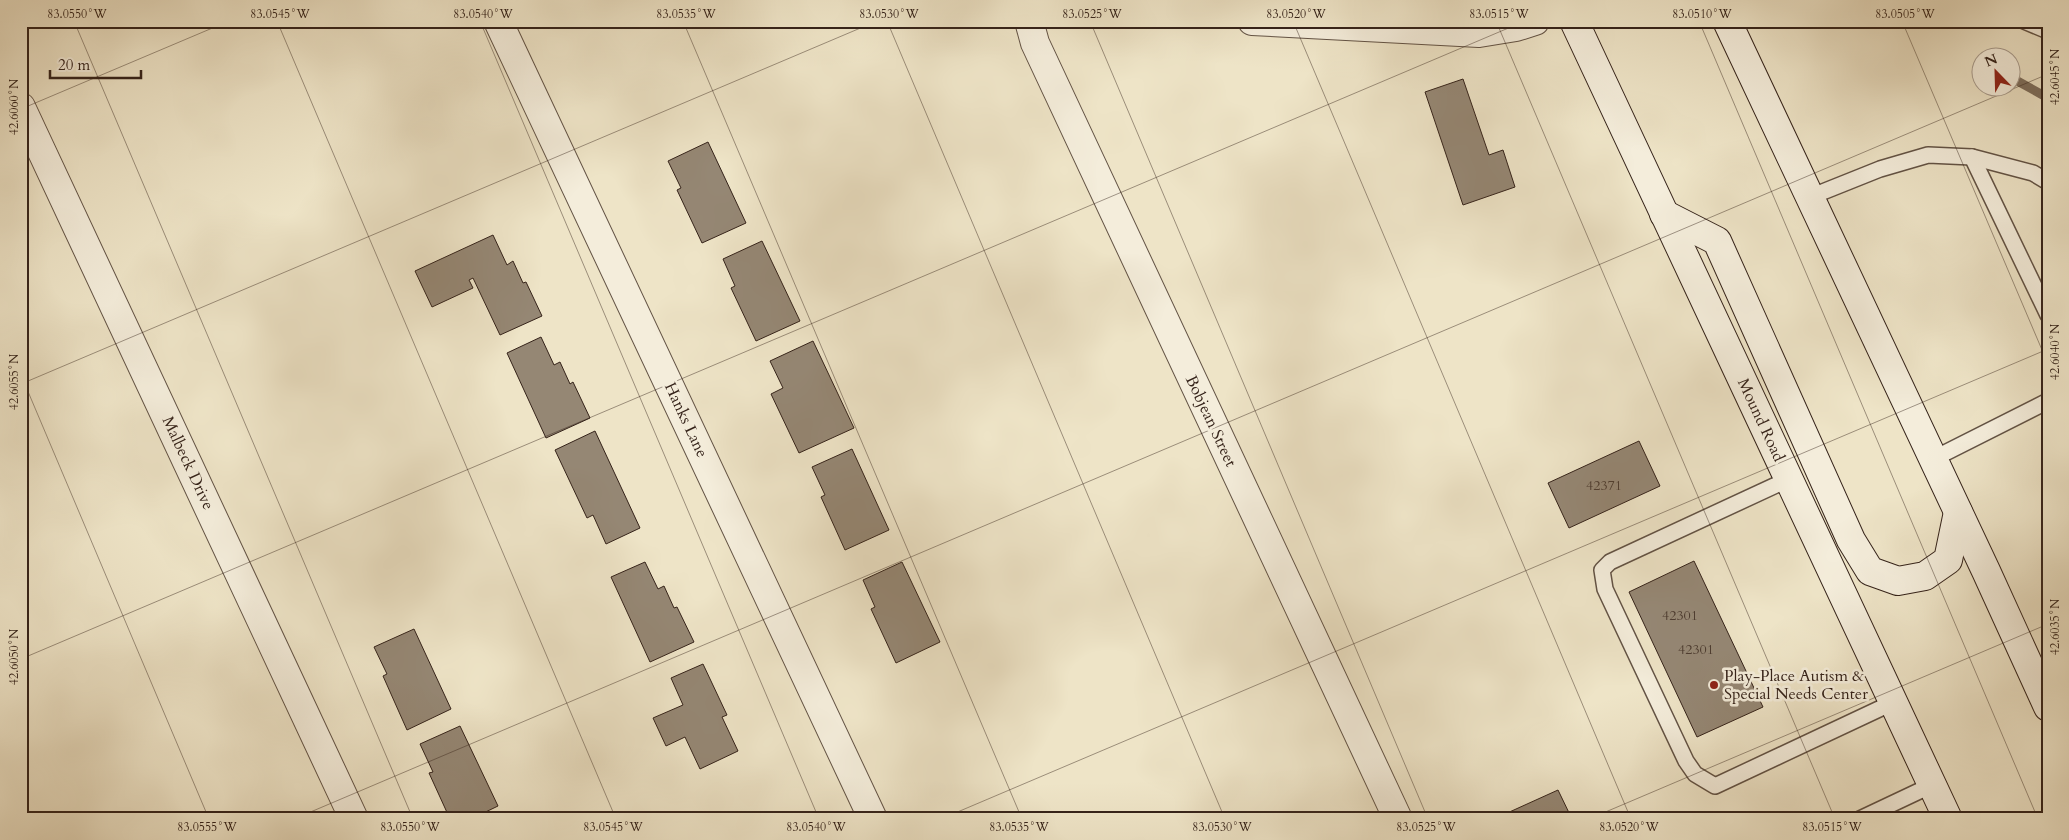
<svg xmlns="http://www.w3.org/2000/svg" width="2069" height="840" font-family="Cardo,serif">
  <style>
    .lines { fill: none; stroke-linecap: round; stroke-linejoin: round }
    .stream { stroke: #7e6f5e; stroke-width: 9 }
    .building { fill: #958774; stroke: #35231a }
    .lane-casing { stroke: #635345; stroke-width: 18 }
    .street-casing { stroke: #635345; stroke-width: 30 }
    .secondary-casing { stroke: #35231a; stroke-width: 30 }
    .lane { stroke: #f4eddb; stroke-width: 15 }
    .street { stroke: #f4eddb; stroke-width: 28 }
    .secondary { stroke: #f4eddb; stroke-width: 28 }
    .ticks { fill: none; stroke: #35231a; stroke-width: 1; stroke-opacity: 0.45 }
    .poi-dot { fill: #8f2418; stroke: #f4eddb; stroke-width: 2 }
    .labels { text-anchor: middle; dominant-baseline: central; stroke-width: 5; stroke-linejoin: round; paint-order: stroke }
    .number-label { font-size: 14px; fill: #4d3c30 }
    .street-label { font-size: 16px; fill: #35231a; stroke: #f4eddb }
    .poi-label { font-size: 16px; fill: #35231a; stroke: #f4eddb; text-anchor: start }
    .neatline { fill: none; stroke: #35231a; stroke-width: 2 }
    .ticks-label { font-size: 12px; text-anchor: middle; fill: #35231a }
  </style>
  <rect width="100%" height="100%" fill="#eee4c7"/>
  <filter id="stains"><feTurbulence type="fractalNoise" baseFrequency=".004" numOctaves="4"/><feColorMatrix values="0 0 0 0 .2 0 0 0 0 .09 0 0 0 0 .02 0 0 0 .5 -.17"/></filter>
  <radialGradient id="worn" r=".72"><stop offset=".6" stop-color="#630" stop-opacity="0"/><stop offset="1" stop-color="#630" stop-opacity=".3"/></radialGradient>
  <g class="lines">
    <path class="stream" d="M2012 78 2048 98"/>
  </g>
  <g class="building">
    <path d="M1463 79 1489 155 1503 150 1515 187 1463 205 1425 92Z"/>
    <path d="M708 142 746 223 702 243 677 190 681 188 668 161Z"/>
    <path d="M493 235 507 265 513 261 523 283 526 282 542 316 500 335 473 278 469 280 473 288 432 307 415 271Z"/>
    <path d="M762 241 800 321 756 341 731 288 735 286 723 259Z"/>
    <path d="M541 337 554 365 560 362 570 384 573 382 590 418 546 438 507 353Z"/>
    <path d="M813 341 854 428 799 453 771 394 783 388 770 361Z"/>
    <path d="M595 431 640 528 606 544 593 515 587 518 555 450Z"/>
    <path d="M1639 441 1660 486 1569 528 1548 483Z"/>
    <path d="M852 449 889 530 845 550 821 497 825 495 812 467Z"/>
    <path d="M1694 561 1763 707 1697 737 1629 592Z"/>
    <path d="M645 562 658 589 664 586 674 608 677 607 694 642 650 662 611 577Z"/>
    <path d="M902 562 940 642 896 663 871 609 875 607 863 580Z"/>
    <path d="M414 629 451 709 407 730 383 676 387 674 374 647Z"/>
    <path d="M703 664 727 715 722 717 738 751 700 769 685 737 666 746 653 718 683 705 671 678Z"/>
    <path d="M460 726 498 806 471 819H450L429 773 433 772 420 744Z"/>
    <path d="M1558 790 1572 819H1507L1505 814Z"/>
  </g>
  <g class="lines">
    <g class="lane-casing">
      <g id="lane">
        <path d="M2024 21 2048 31"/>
        <path d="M1972 157 2048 315"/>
        <path d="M1810 197 1880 169 1928 155 1972 157 2033 173 2048 182"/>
        <path d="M1933 459 2048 401"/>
        <path d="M1789 479 1610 562 1602 570 1605 589 1686 761 1695 774 1715 786 1894 702"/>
        <path d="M1860 819 1932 785"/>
      </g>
    </g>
    <g class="street-casing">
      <g id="street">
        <path d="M498 21 873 819"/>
        <path d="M1029 21 1035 43 1398 819"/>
        <path d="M1252 21 1479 33 1516 27 1535 21"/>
        <path d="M21 107 354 819"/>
      </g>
    </g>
    <g class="secondary-casing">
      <g id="secondary">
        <path d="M1574 21 1948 819"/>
        <path d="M1727 21 1986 571 2048 707"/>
        <path d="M1664 214 1717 241 1851 540 1870 571 1898 581 1925 576 1948 560 1958 512"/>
      </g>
    </g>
    <use href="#lane" class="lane"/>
    <use href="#street" class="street"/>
    <use href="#secondary" class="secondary"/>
  </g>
  <path class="ticks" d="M74 21 413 819M277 21 616 819M480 21 819 819M683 21 1022 819M887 21 1225 819M1090 21 1428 819M1293 21 1631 819M1496 21 1835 819M1699 21 2038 819M1902 21 2048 364M21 109 229 21M21 375 209 819M21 384 877 21M21 659 1525 21M294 819 2048 74M941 819 2048 349M1589 819 2048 624"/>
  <circle class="poi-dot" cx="1714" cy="685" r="5"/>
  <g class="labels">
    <g class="number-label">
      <text x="1604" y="485">42371</text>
      <text x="1680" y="615">42301</text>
      <text x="1696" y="649">42301</text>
    </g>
    <g class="street-label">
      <text transform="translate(686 420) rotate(65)">Hanks Lane</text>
      <text transform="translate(1761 420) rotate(65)">Mound Road</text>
      <text transform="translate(1211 421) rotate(65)">Bobjean Street</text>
      <text transform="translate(188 463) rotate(65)">Malbeck Drive</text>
    </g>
    <g class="poi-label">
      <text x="1724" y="676">Play-Place Autism &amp;<tspan x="1724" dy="18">Special Needs Center</tspan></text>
    </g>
  </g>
  <rect width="2069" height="840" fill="none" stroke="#eee4c7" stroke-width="55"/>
  <g transform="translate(1996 72) rotate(337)"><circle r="24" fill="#f4eddb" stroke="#a89c8e"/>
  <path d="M0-4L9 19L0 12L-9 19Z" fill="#8f2418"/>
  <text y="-8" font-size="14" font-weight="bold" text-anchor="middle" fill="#35231a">N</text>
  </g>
  <path d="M50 70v8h91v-8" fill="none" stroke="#35231a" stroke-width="2.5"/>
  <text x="58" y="70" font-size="15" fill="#35231a" stroke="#f4eddb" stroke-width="4" paint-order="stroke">20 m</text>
  <rect x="28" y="28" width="2014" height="784" class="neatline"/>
  <g class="ticks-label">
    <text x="77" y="18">83.0550°W</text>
    <text x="280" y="18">83.0545°W</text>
    <text x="483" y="18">83.0540°W</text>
    <text x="686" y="18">83.0535°W</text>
    <text x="889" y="18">83.0530°W</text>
    <text x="1092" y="18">83.0525°W</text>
    <text x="1296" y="18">83.0520°W</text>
    <text x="1499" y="18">83.0515°W</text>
    <text x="1702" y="18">83.0510°W</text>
    <text x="1905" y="18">83.0505°W</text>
    <text transform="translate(2055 77) rotate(-90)" y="4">42.6045°N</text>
    <text transform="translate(14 107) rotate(-90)" y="4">42.6060°N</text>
    <text transform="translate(2055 352) rotate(-90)" y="4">42.6040°N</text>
    <text transform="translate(14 382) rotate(-90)" y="4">42.6055°N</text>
    <text transform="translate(2055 627) rotate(-90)" y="4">42.6035°N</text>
    <text transform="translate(14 657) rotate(-90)" y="4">42.6050°N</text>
    <text x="207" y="831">83.0555°W</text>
    <text x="410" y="831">83.0550°W</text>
    <text x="613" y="831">83.0545°W</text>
    <text x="816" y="831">83.0540°W</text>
    <text x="1019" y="831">83.0535°W</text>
    <text x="1222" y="831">83.0530°W</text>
    <text x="1426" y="831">83.0525°W</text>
    <text x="1629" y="831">83.0520°W</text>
    <text x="1832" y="831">83.0515°W</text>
  </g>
  <rect width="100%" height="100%" filter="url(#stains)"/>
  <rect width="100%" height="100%" fill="url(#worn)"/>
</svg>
